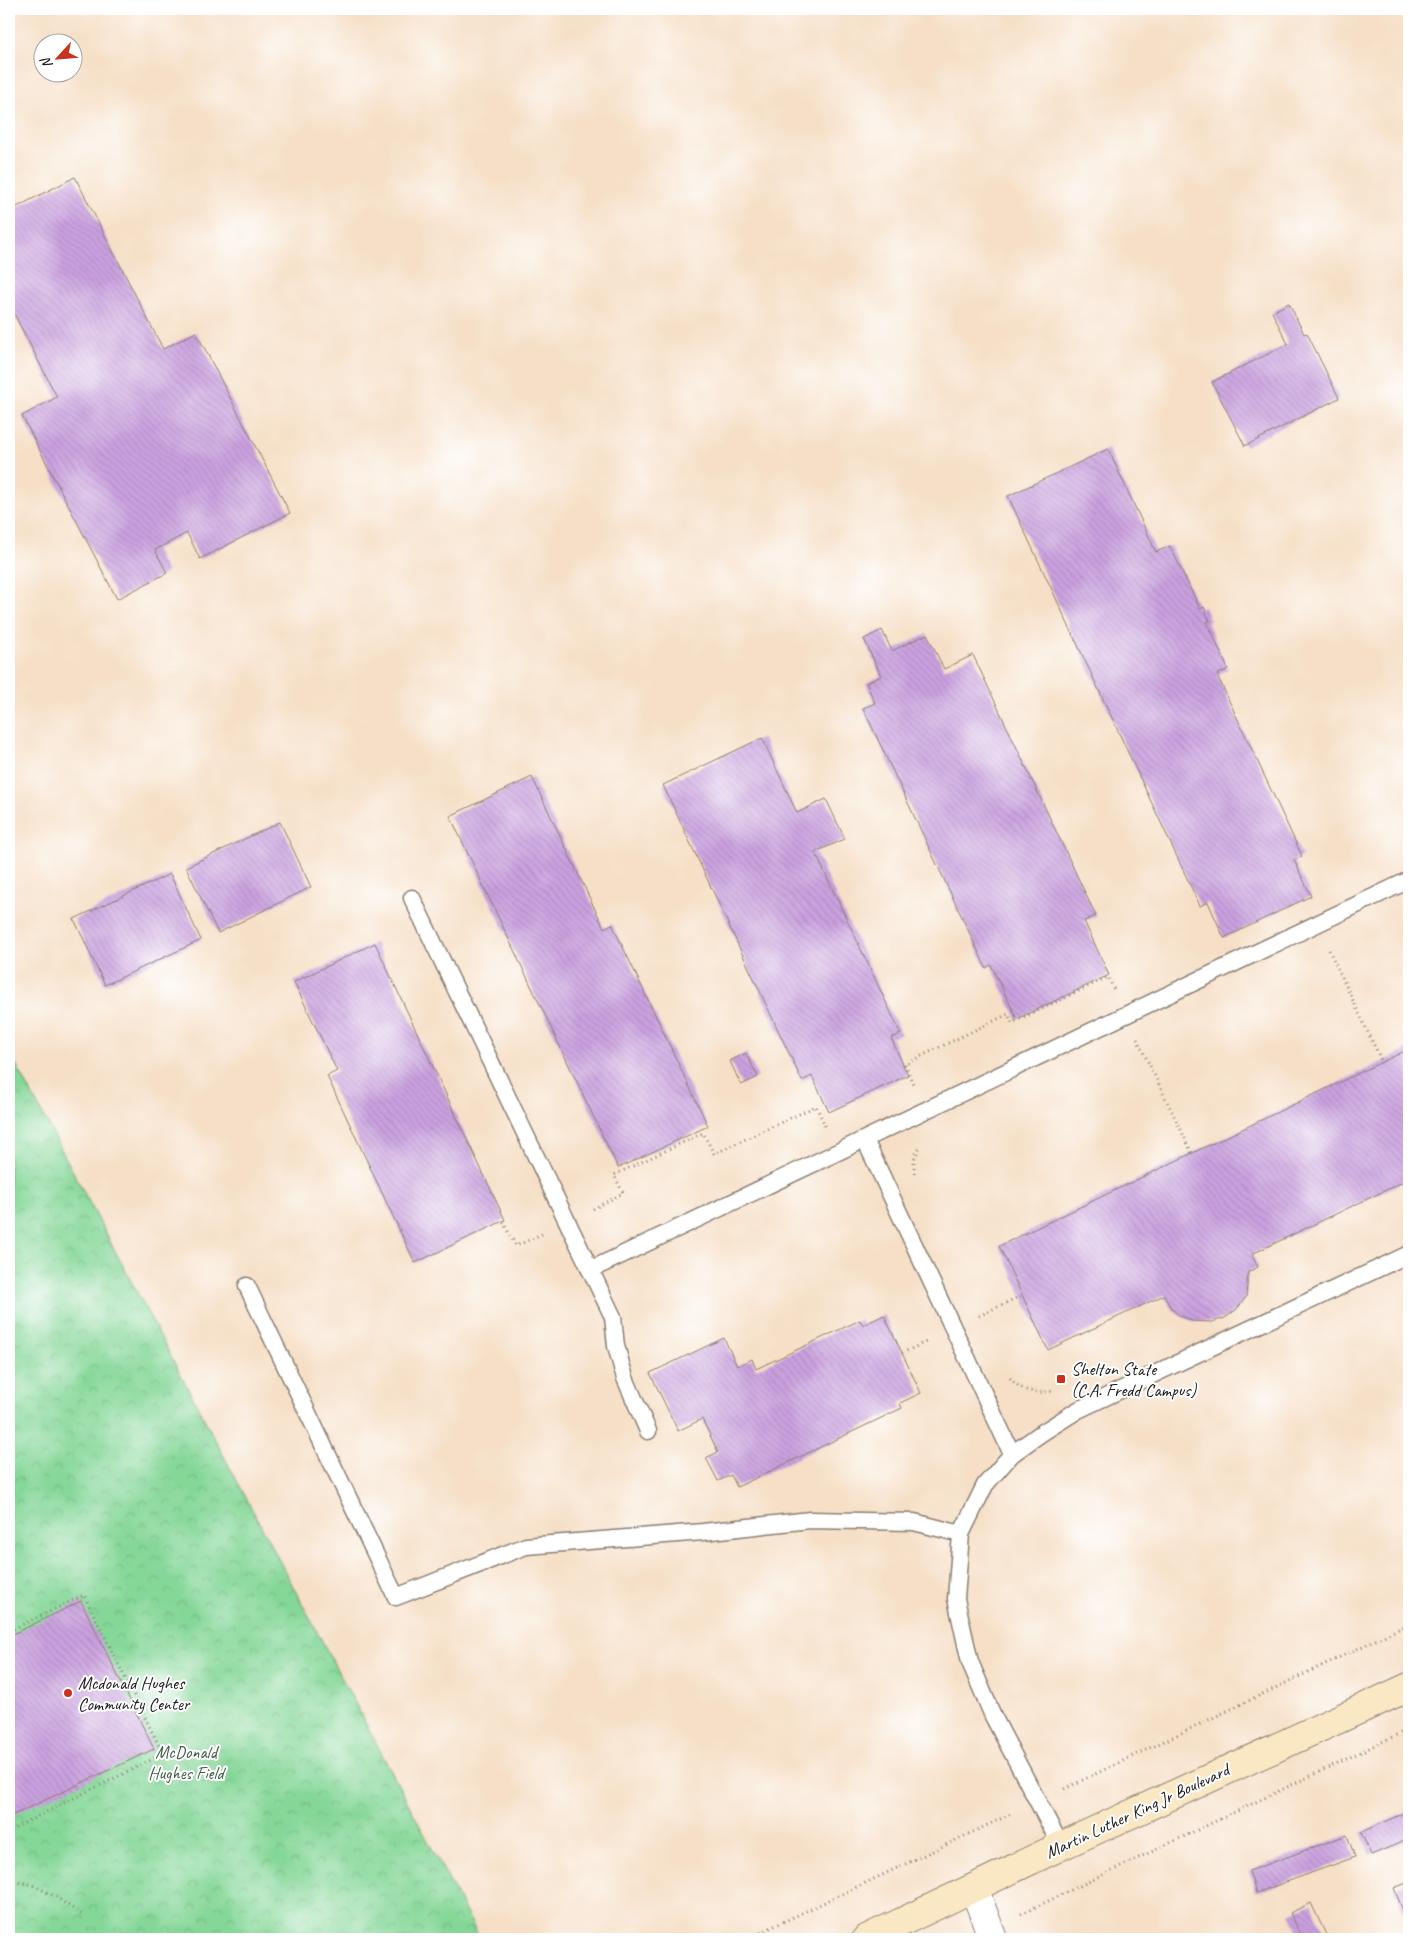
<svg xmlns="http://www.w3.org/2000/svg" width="1418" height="1948" font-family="Caveat,sans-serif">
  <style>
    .park { fill: url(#park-crowns); stroke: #507a5a }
    .building { fill: url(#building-back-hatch) }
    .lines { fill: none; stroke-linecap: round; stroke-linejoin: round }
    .service-casing { stroke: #897e71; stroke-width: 19 }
    .minor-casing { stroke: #897e71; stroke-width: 30 }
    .secondary-casing { stroke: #897e71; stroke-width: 30 }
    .path { stroke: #897e71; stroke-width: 3; stroke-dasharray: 1 4; stroke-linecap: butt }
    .service { stroke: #fff; stroke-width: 16 }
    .minor { stroke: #fff; stroke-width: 28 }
    .secondary { stroke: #fae7c3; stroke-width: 28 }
    .poi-dot { fill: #c8321e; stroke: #fff; stroke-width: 2 }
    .labels { text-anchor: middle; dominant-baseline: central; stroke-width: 4; stroke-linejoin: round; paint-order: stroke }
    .poi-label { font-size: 18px; fill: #1c1c1c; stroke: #fff; text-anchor: start }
    .park-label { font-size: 18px; fill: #415d47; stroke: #fff }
    .street-label { font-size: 18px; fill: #1c1c1c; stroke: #fff }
  </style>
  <defs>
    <pattern id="park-crowns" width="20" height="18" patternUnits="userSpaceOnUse" patternTransform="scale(1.25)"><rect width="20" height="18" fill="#85d798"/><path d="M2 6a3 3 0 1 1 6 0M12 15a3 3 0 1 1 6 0" fill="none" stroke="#72b882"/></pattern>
    <pattern id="building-back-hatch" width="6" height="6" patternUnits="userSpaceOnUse" patternTransform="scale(1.25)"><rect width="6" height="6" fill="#caa1df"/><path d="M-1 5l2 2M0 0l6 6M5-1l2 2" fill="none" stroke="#ad8abf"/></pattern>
  </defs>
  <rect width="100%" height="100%" fill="#fff"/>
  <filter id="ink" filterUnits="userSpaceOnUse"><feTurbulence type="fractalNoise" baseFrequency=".02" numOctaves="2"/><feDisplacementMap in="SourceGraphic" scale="10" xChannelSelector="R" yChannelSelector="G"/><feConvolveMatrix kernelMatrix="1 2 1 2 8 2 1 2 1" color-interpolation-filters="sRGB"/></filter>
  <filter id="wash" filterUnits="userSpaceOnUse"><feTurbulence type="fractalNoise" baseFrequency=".0096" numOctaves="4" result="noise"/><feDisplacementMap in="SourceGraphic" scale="20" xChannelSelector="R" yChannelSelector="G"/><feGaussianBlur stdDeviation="1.12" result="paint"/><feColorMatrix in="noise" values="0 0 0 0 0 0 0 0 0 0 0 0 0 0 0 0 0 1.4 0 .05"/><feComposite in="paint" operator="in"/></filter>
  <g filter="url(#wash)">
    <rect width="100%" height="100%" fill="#f6dfc6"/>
    <path class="park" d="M9 1051 480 1939H9Z"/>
    <g id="blocks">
      <g class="building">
        <path d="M75 177 163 349 196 332 290 513 200 559 187 533 155 550 167 573 117 599 22 416 57 397 9 304V211Z"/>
        <path d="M1289 303 1304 334 1307 333 1339 398 1245 446 1212 382 1288 344 1272 312Z"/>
        <path d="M1108 449 1156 552 1170 546 1200 609 1204 607 1210 621 1207 622 1228 669 1217 675 1302 856 1294 860 1311 896 1224 938 1208 902 1200 906 1008 496Z"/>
        <path d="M882 630 892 651 927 634 944 669 973 655 1096 916 1084 921 1109 975 1017 1019 991 965 986 968 863 708 875 703 866 683 881 676 864 639Z"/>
        <path d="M762 738 797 813 826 799 845 839 815 852 901 1034 891 1038 908 1075 829 1112 812 1076 802 1081 663 785Z"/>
        <path d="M532 777 604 928 612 924 708 1126 618 1168 450 816Z"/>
        <path d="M280 822 311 887 218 933 186 867Z"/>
        <path d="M170 874 201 940 105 985 74 919Z"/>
        <path d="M375 943 505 1220 415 1263 327 1076 337 1071 294 982Z"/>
        <path d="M1409 1049V1179L1252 1254 1258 1267 1248 1272 1246 1297 1237 1309 1225 1318 1212 1322 1192 1321 1179 1315 1171 1308 1164 1295 1048 1350 999 1246Z"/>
        <path d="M746 1053 758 1077 741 1085 730 1061Z"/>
        <path d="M884 1315 921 1393 900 1403 902 1408 737 1487 731 1475 718 1481 706 1458 718 1452 702 1419 678 1431 650 1373 724 1338 737 1366 752 1359 756 1369 860 1320 863 1325Z"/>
        <path d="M81 1601 154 1749 9 1817V1636Z"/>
        <path d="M1409 1811V1839L1371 1855 1361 1832Z"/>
        <path d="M1347 1835 1355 1857 1256 1893 1249 1871Z"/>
        <path d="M1409 1882V1926L1394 1888Z"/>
        <path d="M1311 1903 1328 1939H1303L1290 1913Z"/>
      </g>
    </g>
  </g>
  <g filter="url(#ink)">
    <use href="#blocks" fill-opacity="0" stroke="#897e71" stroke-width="1"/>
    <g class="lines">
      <g class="service-casing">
        <g id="service">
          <path d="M412 898 613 1317 616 1346 625 1378 648 1431"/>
          <path d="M865 1140 1012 1454"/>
          <path d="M590 1270 1409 880"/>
          <path d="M247 1286 396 1597 526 1546 703 1532 810 1520 914 1522 961 1534"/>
          <path d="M1061 1846 993 1716 970 1662 956 1599 961 1534 985 1485 1012 1454 1040 1434 1078 1410 1409 1254"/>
        </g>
      </g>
      <g class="minor-casing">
        <path id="minor" d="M974 1888 993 1939"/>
      </g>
      <g class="secondary-casing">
        <path id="secondary" d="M866 1939 1061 1846 1409 1687"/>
      </g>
      <g class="path">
        <path d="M1329 950 1382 1062"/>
        <path d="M1137 1039 1192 1153"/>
        <path d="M905 1064 914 1086"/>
        <path d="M903 1065 1008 1014 1012 1023 1108 977 1114 990"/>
        <path d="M914 1173V1159L920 1146"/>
        <path d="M593 1209 623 1193 614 1175 703 1133 714 1154 816 1106 826 1128"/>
        <path d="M503 1222 516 1246 542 1234"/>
        <path d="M979 1316 1022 1295"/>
        <path d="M902 1353 928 1341"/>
        <path d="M1010 1378C1021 1392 1036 1394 1053 1391"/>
        <path d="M9 1631 84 1595 163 1754 20 1825 9 1832"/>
        <path d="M1064 1789 1409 1624"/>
        <path d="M9 1880 33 1885 56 1897 82 1915"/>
        <path d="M1021 1914 1409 1729"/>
        <path d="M747 1939 1013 1813"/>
      </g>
      <use href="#service" class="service"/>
      <use href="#minor" class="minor"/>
      <use href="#secondary" class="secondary"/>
    </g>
  </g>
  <g class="poi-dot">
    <rect x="1056" y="1374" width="10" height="10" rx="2.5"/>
    <circle cx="68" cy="1693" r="5"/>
  </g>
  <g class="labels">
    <g class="poi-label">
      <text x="1071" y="1369">Shelton State<tspan x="1071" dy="21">(C.A. Fredd Campus)</tspan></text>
      <text x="78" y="1683">Mcdonald Hughes<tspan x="78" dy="21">Community Center</tspan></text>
    </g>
    <g class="park-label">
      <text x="186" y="1752">McDonald<tspan x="186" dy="21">Hughes Field</tspan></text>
    </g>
    <g class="street-label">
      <text transform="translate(1137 1811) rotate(-25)">Martin Luther King Jr Boulevard</text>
    </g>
  </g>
  <rect width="1418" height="1948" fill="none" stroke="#fff" stroke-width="30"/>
  <g transform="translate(58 58) rotate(244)"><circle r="24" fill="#ffffff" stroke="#a4a4a4"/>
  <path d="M0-4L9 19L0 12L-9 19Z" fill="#c8321e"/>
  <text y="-8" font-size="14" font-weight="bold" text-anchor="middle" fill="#1c1c1c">N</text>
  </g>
</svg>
